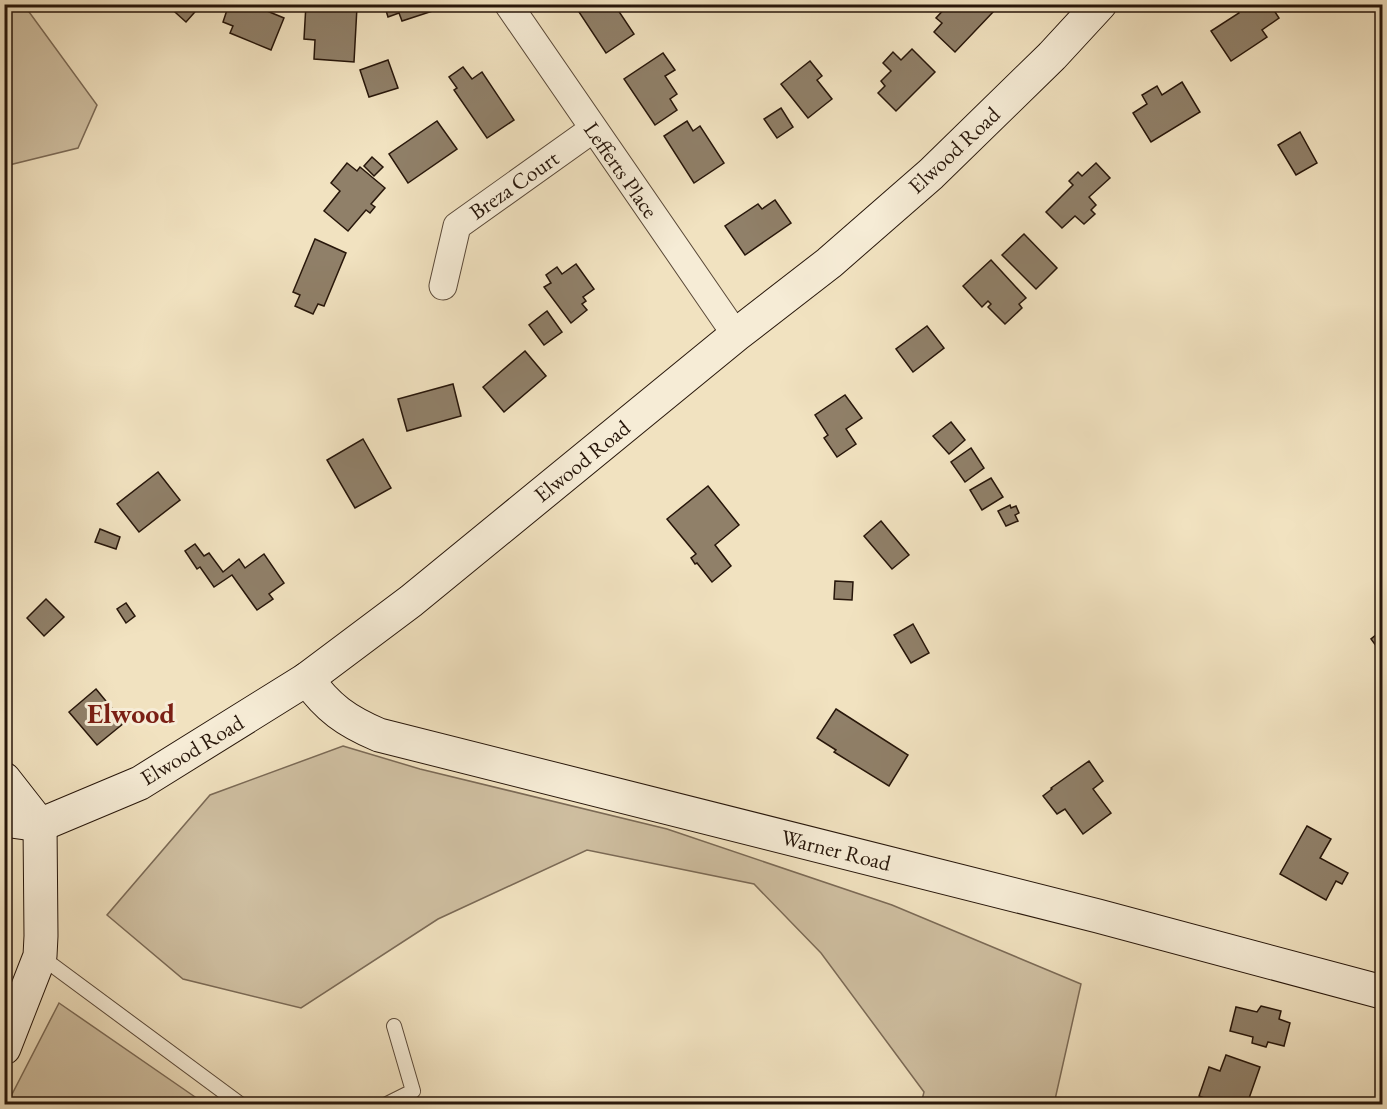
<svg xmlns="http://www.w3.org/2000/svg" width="1387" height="1109" font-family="'EB Garamond',serif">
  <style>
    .green { fill: #cfbfa1; stroke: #7b6a56; stroke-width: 1.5 }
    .building { fill: #908069; stroke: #27160a; stroke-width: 1.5 }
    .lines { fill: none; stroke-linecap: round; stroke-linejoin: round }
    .lane-casing { stroke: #5a4938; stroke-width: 16 }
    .street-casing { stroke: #5a4938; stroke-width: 29 }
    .secondary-casing { stroke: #27160a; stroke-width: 35 }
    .lane { stroke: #f6ecd6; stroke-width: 14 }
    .street { stroke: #f6ecd6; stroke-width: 27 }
    .secondary { stroke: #f6ecd6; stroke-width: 33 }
    .labels { text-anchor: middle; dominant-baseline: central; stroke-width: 6; stroke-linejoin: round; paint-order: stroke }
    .street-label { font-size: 22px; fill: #27160a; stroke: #f6ecd6 }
    .district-label { font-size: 28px; font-weight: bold; fill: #7a1f14; stroke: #f6ecd6 }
  </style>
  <rect width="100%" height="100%" fill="#f1e2c0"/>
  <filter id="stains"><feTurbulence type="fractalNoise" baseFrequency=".00333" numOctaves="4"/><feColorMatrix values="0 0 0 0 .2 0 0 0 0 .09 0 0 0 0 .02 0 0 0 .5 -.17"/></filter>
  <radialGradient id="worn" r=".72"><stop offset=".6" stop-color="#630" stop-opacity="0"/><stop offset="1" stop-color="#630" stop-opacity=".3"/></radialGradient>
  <g class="green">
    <path d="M5 4 24 5 97 105 78 148 5 166Z"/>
    <path d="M343 746 420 769 667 829 892 905 1081 984 1054 1104H921L924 1092 821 953 754 884 587 850 438 919 301 1008 183 979 107 915 210 795Z"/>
    <path d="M59 1003 198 1099 193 1104H7Z"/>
  </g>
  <g class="building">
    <path d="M166 4H202L186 22Z"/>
    <path d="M229 4H250L284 18 271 50 230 33 233 26 223 22Z"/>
    <path d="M306 4 332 6 333 4H346V7H357L354 62 314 59 315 40 304 39Z"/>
    <path d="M384 4H445V7L402 21 399 13 388 17Z"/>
    <path d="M583 4H614L634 34 606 53 577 9Z"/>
    <path d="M949 4H988L994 11 955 52 934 32 942 23 936 18Z"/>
    <path d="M1247 4H1270L1279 18 1262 30 1267 37 1231 61 1211 31 1239 13 1238 10Z"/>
    <path d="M1274 4H1289L1279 11Z"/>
    <path d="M912 49 935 72 896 111 878 93 885 86 881 81 891 71 883 63 893 52 901 60Z"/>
    <path d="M663 53 675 70 665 76 677 94 670 99 677 110 655 125 624 79Z"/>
    <path d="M388 60 398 88 369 97 360 70Z"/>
    <path d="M810 61 822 76 817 80 832 99 808 118 781 84Z"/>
    <path d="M463 67 472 79 482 72 514 120 487 138 454 90 457 88 449 77Z"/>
    <path d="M1182 82 1200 112 1151 142 1133 113 1147 104 1142 95 1157 86 1162 95Z"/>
    <path d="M781 108 793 127 777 138 764 119Z"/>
    <path d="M437 121 457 149 408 183 389 154Z"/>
    <path d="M687 121 693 131 700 126 724 163 694 183 664 136Z"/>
    <path d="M1300 132 1317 163 1296 175 1278 145Z"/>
    <path d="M372 157 383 167 374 176 364 166Z"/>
    <path d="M347 163 357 171 360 167 385 188 371 204 375 207 370 213 366 210 348 231 324 211 340 191 331 183Z"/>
    <path d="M1096 163 1110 178 1089 197 1096 205 1091 210 1095 214 1084 224 1075 216 1062 228 1046 212 1073 185 1069 181 1078 172 1082 176Z"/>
    <path d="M775 200 791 223 745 255 725 226 758 204 762 209Z"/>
    <path d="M1024 234 1057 268 1036 289 1002 255Z"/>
    <path d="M315 239 346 253 324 306 318 304 313 314 295 306 300 295 293 292Z"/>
    <path d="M991 260 1026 298 1019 304 1022 308 1005 324 988 307 991 304 988 301 982 307 963 286Z"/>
    <path d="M576 264 594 289 583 297 586 301 582 304 587 310 571 323 544 287 551 283 546 275 557 267 562 274Z"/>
    <path d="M547 311 562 332 544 345 529 325Z"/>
    <path d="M927 326 944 348 913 372 896 349Z"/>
    <path d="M525 351 546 376 504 412 483 387Z"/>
    <path d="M453 384 461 416 407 431 398 399Z"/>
    <path d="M845 395 862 418 846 429 856 444 837 457 824 438 828 435 815 415Z"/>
    <path d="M951 422 965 440 949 454 933 436Z"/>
    <path d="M363 439 391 488 355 508 327 460Z"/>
    <path d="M971 448 984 468 965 482 951 462Z"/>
    <path d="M158 472 180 500 139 532 117 504Z"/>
    <path d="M991 478 1003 497 982 510 970 490Z"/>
    <path d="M708 486 739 525 715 545 731 566 712 582 697 563 695 564 691 558 696 554 667 519Z"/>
    <path d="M1010 505 1011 508 1016 506 1019 513 1015 515 1018 521 1006 526 998 511Z"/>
    <path d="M881 521 909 555 892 569 864 536Z"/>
    <path d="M100 529 120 537 116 549 95 542Z"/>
    <path d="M195 544 204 556 209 553 223 572 239 559 245 568 264 554 284 583 269 594 273 599 257 610 232 575 214 587 200 567 197 569 185 551Z"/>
    <path d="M835 581 853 582 852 600 834 599Z"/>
    <path d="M46 599 64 617 44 636 27 618Z"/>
    <path d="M126 603 135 616 126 623 117 609Z"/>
    <path d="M913 624 929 653 911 663 894 635Z"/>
    <path d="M1382 630V654L1371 639Z"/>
    <path d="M96 689 124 723 97 745 69 712Z"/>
    <path d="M836 709 908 755 889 786 834 752 836 750 817 738Z"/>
    <path d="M1089 761 1103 781 1093 789 1111 813 1083 834 1065 809 1057 814 1043 796 1052 789 1051 788Z"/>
    <path d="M1307 826 1331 839 1320 858 1348 873 1342 884 1336 881 1326 900 1280 874Z"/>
    <path d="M1261 1006 1281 1011 1279 1019 1290 1023 1284 1046 1268 1042 1266 1047 1252 1043 1253 1037 1230 1031 1236 1007 1257 1012Z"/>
    <path d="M1226 1055 1260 1067 1247 1104H1211L1212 1101 1199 1096 1209 1067 1220 1071Z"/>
  </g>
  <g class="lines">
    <g class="lane-casing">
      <g id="lane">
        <path d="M40 956 240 1104"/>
        <path d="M387 1104 413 1091 394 1026"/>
      </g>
    </g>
    <g class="street-casing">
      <g id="street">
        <path d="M508 4 736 335"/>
        <path d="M443 286 457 226 593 129"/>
      </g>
    </g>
    <g class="secondary-casing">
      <g id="secondary">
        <path d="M307 679C328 708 346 721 379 735L1098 916 1382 992"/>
        <path d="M4 779 40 825 41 936 40 956 4 1048"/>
        <path d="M4 820 40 825 140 783 307 679 411 601 736 335 829 263 931 174 1052 56 1100 4"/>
      </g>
    </g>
    <use href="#lane" class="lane"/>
    <use href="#street" class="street"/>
    <use href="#secondary" class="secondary"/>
  </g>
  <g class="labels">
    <g class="street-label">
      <text transform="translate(954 150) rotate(-43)">Elwood Road</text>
      <text transform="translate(621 170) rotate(55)">Lefferts Place</text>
      <text transform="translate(514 185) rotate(-35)">Breza Court</text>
      <text transform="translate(582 461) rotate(-39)">Elwood Road</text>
      <text transform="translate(192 750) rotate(-31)">Elwood Road</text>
      <text transform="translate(836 850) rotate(14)">Warner Road</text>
    </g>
    <g class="district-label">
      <text x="131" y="713">Elwood</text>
    </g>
  </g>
  <rect width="1387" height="1109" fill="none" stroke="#f1e2c0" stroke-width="24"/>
  <rect x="6" y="6" width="1375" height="1097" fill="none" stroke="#27160a" stroke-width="3"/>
  <rect x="12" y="12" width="1363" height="1085" fill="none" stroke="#27160a" stroke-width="1.5"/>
  <rect width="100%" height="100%" filter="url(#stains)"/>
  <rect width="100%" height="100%" fill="url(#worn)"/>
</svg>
